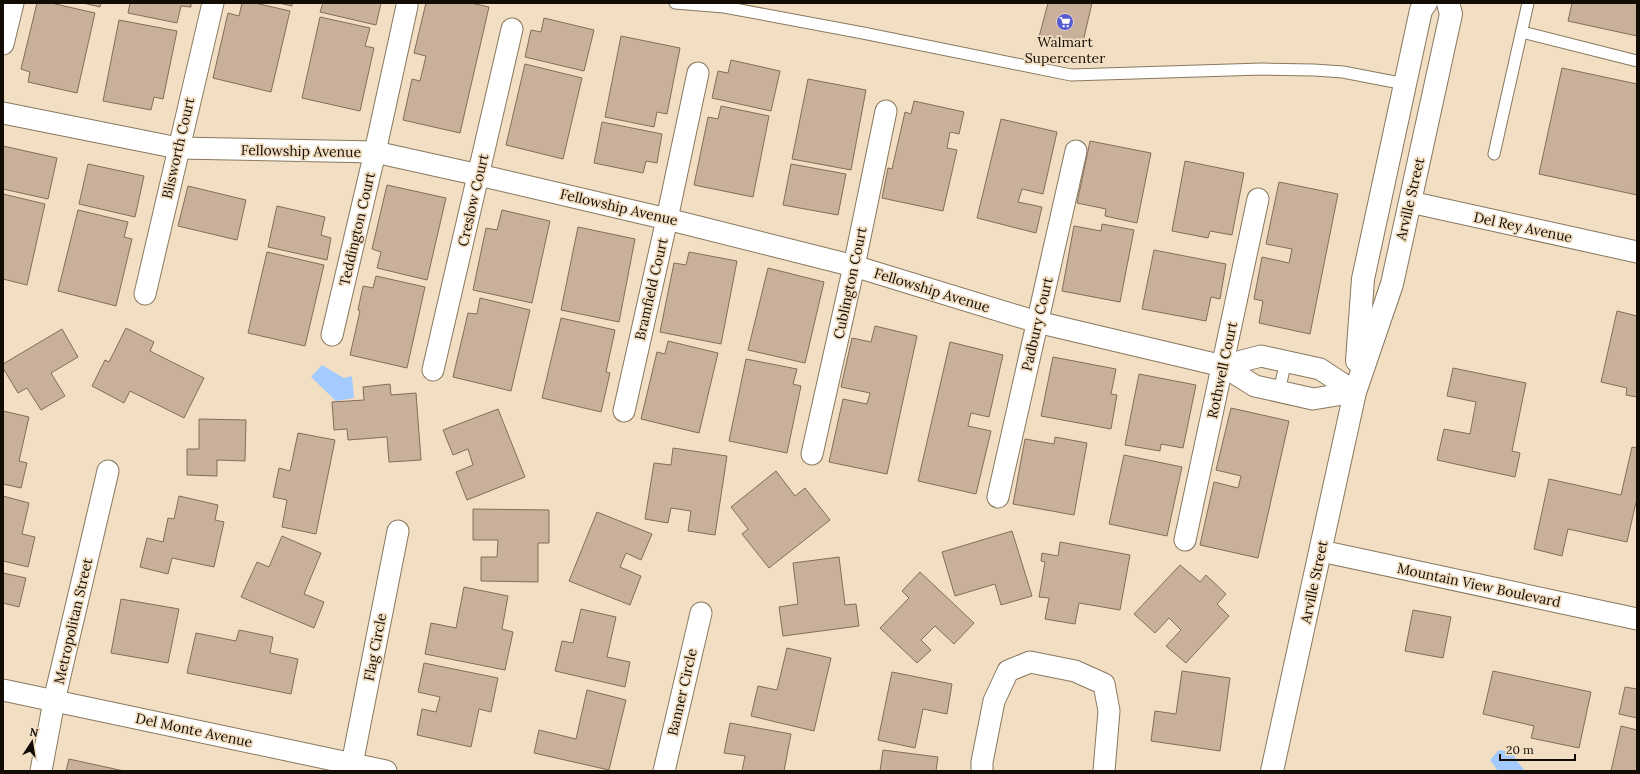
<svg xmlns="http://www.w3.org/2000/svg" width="1640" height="774" font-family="Lora,serif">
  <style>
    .water { fill: #a3cbfd }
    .building { fill: #c9b09a; stroke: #836d58 }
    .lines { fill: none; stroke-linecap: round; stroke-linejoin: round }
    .service-casing { stroke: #88785e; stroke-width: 13 }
    .minor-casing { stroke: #88785e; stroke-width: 23 }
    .tertiary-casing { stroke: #88785e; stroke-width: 24 }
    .service { stroke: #fff; stroke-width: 11 }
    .minor { stroke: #fff; stroke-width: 21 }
    .tertiary { stroke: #fff; stroke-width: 22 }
    .labels { text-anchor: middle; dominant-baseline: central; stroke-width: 3.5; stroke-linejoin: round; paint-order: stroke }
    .poi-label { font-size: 14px; fill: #120c04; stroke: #f2dfc3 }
    .street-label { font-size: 14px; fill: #120c04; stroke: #f2dfc3 }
  </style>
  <rect width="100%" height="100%" fill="#f2dfc3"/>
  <g class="water">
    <path d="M322 365 344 378 352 376 354 398 336 401 311 377Z"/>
    <path d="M1499 750 1513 752 1516 760 1525 771H1498L1490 760Z"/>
  </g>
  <g class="building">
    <path d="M37 3H51L95 13 77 93 28 82 30 72 21 69Z"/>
    <path d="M83 3H101L100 7Z"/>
    <path d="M130 3H191V7L181 6 177 23 128 13Z"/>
    <path d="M242 3H255L290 11 271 92 213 78 228 13 239 16Z"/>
    <path d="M279 3H292V6Z"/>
    <path d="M323 3H381L376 25 320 12Z"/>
    <path d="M426 3H471L489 7 460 133 403 120 412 79 420 81 426 56 414 53Z"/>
    <path d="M1048 3H1092L1082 46 1039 37Z"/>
    <path d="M1572 3H1637V36L1568 21Z"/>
    <path d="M320 17 370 28 365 46 374 48 360 111 302 98Z"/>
    <path d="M544 18 594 30 584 71 525 57 531 30 541 32Z"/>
    <path d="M119 20 177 31 163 99 154 97 151 110 103 101Z"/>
    <path d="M621 36 680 48 667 114 657 112 654 127 605 117Z"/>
    <path d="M731 60 780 71 771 111 712 98 718 71 728 73Z"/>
    <path d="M525 64 582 78 563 159 506 145Z"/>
    <path d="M1562 68 1637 84V195L1539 174Z"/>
    <path d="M808 79 866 90 851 170 792 159Z"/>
    <path d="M914 101 964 112 959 134 950 132 947 148 957 150 943 211 882 198 888 168 892 169 905 112 911 114Z"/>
    <path d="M721 106 769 116 753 197 694 185 708 117 718 119Z"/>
    <path d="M1001 119 1057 132 1043 194 1022 189 1018 202 1042 207 1036 233 977 218Z"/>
    <path d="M602 122 662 134 657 163 646 161 643 173 594 163Z"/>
    <path d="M1090 141 1151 153 1137 223 1105 216 1106 209 1077 203Z"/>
    <path d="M3 146 57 158 48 199 3 189Z"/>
    <path d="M1185 161 1244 173 1232 235 1210 231 1208 238 1172 231Z"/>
    <path d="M88 164 144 176 135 217 79 204Z"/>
    <path d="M791 164 846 174 838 215 783 205Z"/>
    <path d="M1279 182 1338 194 1310 334 1259 323 1263 301 1254 299 1262 257 1289 263 1292 249 1266 244Z"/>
    <path d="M387 185 446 198 427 280 377 268 381 252 372 249Z"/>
    <path d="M188 186 246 200 237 240 178 226Z"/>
    <path d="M3 194 45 204 27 285 3 279Z"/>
    <path d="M277 206 325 217 321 235 331 238 327 260 268 247Z"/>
    <path d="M78 210 128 222 124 237 132 239 116 306 58 291Z"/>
    <path d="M502 210 550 221 532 303 473 290 486 228 497 230Z"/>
    <path d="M1102 224 1134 230 1120 302 1062 291 1074 226 1101 231Z"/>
    <path d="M578 227 635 239 619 322 561 310Z"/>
    <path d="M1154 250 1226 264 1220 299 1211 297 1206 321 1142 309Z"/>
    <path d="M267 252 324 265 305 346 248 333Z"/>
    <path d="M689 252 737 261 721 344 660 332 674 263 686 265Z"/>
    <path d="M768 268 824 282 805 363 748 350Z"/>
    <path d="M376 276 425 287 407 368 350 355 360 311 358 310 363 286 373 288Z"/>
    <path d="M480 298 530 310 511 391 453 377 468 313 477 314Z"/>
    <path d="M1617 311 1637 316V397L1626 395 1627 388 1601 382Z"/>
    <path d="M561 318 615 330 606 372 610 373 601 412 542 398Z"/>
    <path d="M875 326 917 336 887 474 829 462 843 399 867 404 870 393 841 387 852 338 871 342Z"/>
    <path d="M126 328 154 342 150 351 204 378 184 418 130 391 124 403 92 386 105 360 109 362Z"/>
    <path d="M62 329 78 357 51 373 65 396 41 410 27 388 18 393 3 368V364Z"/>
    <path d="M668 341 718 353 699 433 641 419 657 352 665 354Z"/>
    <path d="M950 342 1003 355 989 417 971 413 968 426 991 431 976 494 918 481Z"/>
    <path d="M1053 357 1116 369 1111 394 1117 395 1111 429 1041 416Z"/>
    <path d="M746 359 797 369 793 384 801 386 787 453 729 441Z"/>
    <path d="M1453 368 1526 383 1512 451 1520 453 1515 477 1437 460 1444 429 1470 434 1476 402 1447 396Z"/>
    <path d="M1139 374 1196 385 1183 448 1161 444 1160 451 1125 445Z"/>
    <path d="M390 384 391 395 416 393 421 460 389 462 387 437 348 440 347 429 334 430 332 402 364 400 363 387Z"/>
    <path d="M1231 408 1289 421 1258 558 1200 545 1214 482 1238 488 1241 476 1216 470Z"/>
    <path d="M498 409 525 477 467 500 456 472 473 465 468 449 453 455 443 430Z"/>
    <path d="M3 411 29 417 19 461 27 463 21 488 3 484Z"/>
    <path d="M199 419 246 420 245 461 217 460V476L187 475V449H199Z"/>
    <path d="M298 433 335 440 316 534 282 527 287 500 273 497 279 468 290 471Z"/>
    <path d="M1055 437 1087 443 1074 515 1013 504 1025 439 1054 444Z"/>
    <path d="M1632 447 1637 448V498L1627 542 1568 529 1562 556 1534 549 1549 479 1621 495Z"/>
    <path d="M673 448 727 456 715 535 688 531 691 511 671 508 668 523 645 519 654 463 671 465Z"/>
    <path d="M1124 455 1182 467 1167 536 1109 524Z"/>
    <path d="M776 471 795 496 805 488 830 520 769 568 742 534 748 529 731 507Z"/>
    <path d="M3 496 29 503 22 534 35 537 28 567 3 561Z"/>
    <path d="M179 496 218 505 215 520 224 522 214 567 172 558 168 574 140 567 147 538 163 542 168 518 174 519Z"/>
    <path d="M473 509 549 510V543H538V582L481 581V557H497L498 540H473Z"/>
    <path d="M597 512 652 534 641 560 626 553 620 567 641 576 630 605 569 581Z"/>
    <path d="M1012 531 1032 596 1001 605 995 584 955 596 942 552Z"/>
    <path d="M282 536 321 553 304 594 324 602 314 628 241 597 257 562 269 567Z"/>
    <path d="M1060 542 1130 555 1120 610 1079 603 1075 624 1045 619 1049 598 1039 597 1045 562 1041 561 1042 553 1058 556Z"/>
    <path d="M839 557 845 605 856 604 859 626 783 636 779 607 798 604 793 563Z"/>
    <path d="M1180 565 1200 582 1206 575 1226 594 1217 604 1229 616 1186 663 1166 646 1181 630 1169 618 1155 633 1134 614Z"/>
    <path d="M920 572 974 623 954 644 935 626 921 640 931 650 917 663 880 628 909 598 902 591Z"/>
    <path d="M3 573 26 578 19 607 3 603Z"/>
    <path d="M464 587 508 596 502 629 513 632 505 670 425 654 431 623 456 628Z"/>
    <path d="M121 599 179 609 168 663 111 653Z"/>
    <path d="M581 609 616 617 607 657 630 662 625 687 555 671 562 641 573 643Z"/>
    <path d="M1413 610 1451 617 1443 658 1405 651Z"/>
    <path d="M239 630 273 637 270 653 298 659 291 694 187 673 196 633 236 641Z"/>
    <path d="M787 648 831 658 814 731 751 716 758 686 777 690Z"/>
    <path d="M424 663 498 678 491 712 479 709 471 747 417 735 422 709 436 712 440 697 418 692Z"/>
    <path d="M1182 671 1230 678 1220 751 1151 741 1155 711 1176 714Z"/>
    <path d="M1493 671 1591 692 1579 748 1531 738 1534 726 1483 714Z"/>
    <path d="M892 672 952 684 947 714 923 709 915 748 878 740Z"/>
    <path d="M1625 687 1637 689V718L1619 714Z"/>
    <path d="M587 690 626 700 609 770 534 753 539 730 576 739Z"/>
    <path d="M730 723 791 734 784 771H742L745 756 724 753Z"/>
    <path d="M1621 726 1637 730V771H1611Z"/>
    <path d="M883 750 938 757 936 771H880Z"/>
    <path d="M69 759 124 771H66Z"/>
  </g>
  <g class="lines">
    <g class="service-casing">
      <g id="service">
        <path d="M675 3 724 7 863 33 1071 75 1262 69 1314 70 1343 72 1405 84"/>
        <path d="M1522 32 1637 61"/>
        <path d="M1494 154 1528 3"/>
        <path d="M1279 391 1286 361"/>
      </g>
    </g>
    <g class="minor-casing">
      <g id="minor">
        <path d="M3 44 13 3"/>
        <path d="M3 113 178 148 375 152 479 175 667 219 854 266 1037 322 1223 366 1255 386 1313 399 1355 392"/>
        <path d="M1410 202 1637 252"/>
        <path d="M145 294 213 3"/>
        <path d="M332 335 375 152 407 6"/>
        <path d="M1223 366 1261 356 1320 369 1355 392"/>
        <path d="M433 370 512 29"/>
        <path d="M624 411 667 219 698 73"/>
        <path d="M812 454 854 266 886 111"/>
        <path d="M998 497 1076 151"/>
        <path d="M1185 540 1258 199"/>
        <path d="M1321 551 1637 619"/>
        <path d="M3 690 386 771"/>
        <path d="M352 764 398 531"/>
        <path d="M41 771 54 701 108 471"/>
        <path d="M664 771 701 613"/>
        <path d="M982 771V762L994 701 1008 671 1030 662 1075 671 1104 684 1109 711 1104 771"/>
      </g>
    </g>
    <g class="tertiary-casing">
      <g id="tertiary">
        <path d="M1357 361 1363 279 1421 10 1426 3"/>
        <path d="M1272 771 1355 392 1392 284 1451 14 1448 3"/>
      </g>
    </g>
    <use href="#service" class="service"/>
    <use href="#minor" class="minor"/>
    <use href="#tertiary" class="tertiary"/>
  </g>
  <defs>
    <g id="supermarket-disc" transform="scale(0.9)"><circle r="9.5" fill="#575bd2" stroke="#f2dfc3"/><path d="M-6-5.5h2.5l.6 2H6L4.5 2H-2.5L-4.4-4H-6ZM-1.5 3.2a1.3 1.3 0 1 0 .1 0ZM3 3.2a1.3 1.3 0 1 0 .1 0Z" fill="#fff"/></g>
  </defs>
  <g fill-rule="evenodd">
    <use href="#supermarket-disc" x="1065" y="22"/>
  </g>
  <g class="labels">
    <g class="poi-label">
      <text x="1065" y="42">Walmart<tspan x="1065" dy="16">Supercenter</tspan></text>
    </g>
    <g class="street-label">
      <text transform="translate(178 148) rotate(-77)">Blisworth Court</text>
      <text transform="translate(301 151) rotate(1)">Fellowship Avenue</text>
      <text transform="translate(1410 199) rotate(-77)">Arville Street</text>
      <text transform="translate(473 200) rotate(-77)">Creslow Court</text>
      <text transform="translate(619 207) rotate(13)">Fellowship Avenue</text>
      <text transform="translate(1523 227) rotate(12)">Del Rey Avenue</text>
      <text transform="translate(357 229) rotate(-77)">Teddington Court</text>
      <text transform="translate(850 283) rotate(-78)">Cublington Court</text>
      <text transform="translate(651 289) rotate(-77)">Bramfield Court</text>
      <text transform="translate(932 290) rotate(17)">Fellowship Avenue</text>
      <text transform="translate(1037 324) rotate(-77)">Padbury Court</text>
      <text transform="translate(1222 370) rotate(-78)">Rothwell Court</text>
      <text transform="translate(1314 582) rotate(-78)">Arville Street</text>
      <text transform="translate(1479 585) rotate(12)">Mountain View Boulevard</text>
      <text transform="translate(73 621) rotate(-77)">Metropolitan Street</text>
      <text transform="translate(375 647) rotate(-79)">Flag Circle</text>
      <text transform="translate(682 692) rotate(-77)">Banner Circle</text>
      <text transform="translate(194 730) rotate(12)">Del Monte Avenue</text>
    </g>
  </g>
  <rect width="1640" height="774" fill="none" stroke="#120c04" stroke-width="8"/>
  <g transform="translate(32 742) rotate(12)" stroke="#f2dfc3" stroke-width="3" paint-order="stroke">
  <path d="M0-3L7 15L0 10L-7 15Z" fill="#120c04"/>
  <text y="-6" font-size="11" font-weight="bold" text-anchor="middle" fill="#120c04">N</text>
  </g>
  <path d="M1500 754v6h75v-6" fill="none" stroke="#120c04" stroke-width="2"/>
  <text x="1506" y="754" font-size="12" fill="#120c04" stroke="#f2dfc3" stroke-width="3" paint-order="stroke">20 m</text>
</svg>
